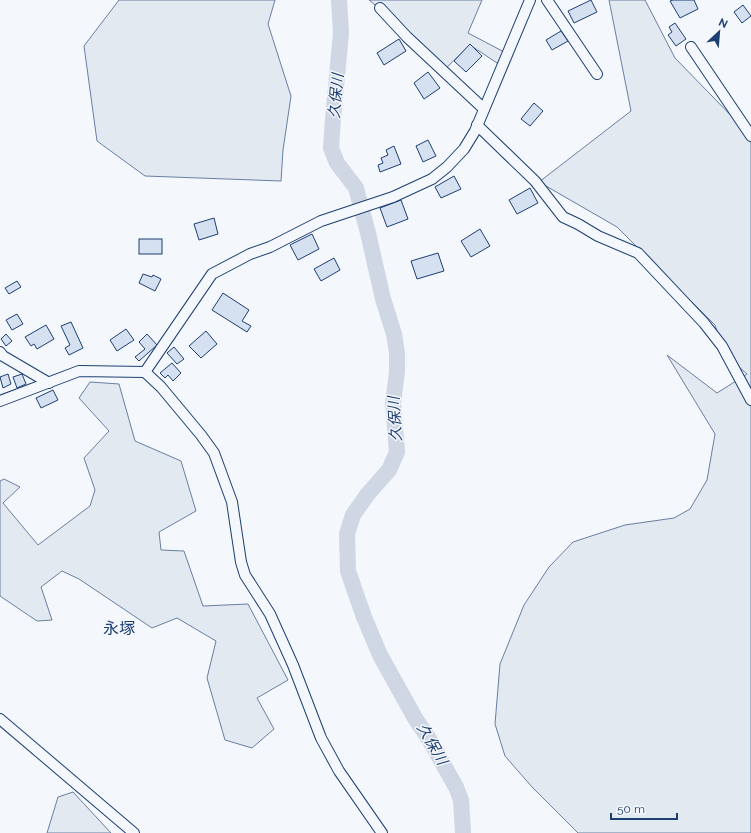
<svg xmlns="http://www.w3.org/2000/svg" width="751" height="833" font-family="Raleway,'Noto Sans JP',sans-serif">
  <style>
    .green { fill: #e3e9f0; stroke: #687fa3 }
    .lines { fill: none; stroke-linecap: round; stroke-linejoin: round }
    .river { stroke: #cfd7e4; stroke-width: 16 }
    .building { fill: #d5e0f0; stroke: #1d3f73 }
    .minor-casing { stroke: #1d3f73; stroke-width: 12 }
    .minor { stroke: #f4f7fb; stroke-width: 10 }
    .labels { text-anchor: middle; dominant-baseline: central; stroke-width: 3; stroke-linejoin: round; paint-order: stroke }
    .water-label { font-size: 15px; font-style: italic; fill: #1d3f73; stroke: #f4f7fb }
    .quarter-label { font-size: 16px; fill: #1d3f73; stroke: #f4f7fb }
  </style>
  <rect width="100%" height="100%" fill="#f4f7fb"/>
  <g class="green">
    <path d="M119 0H275L268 24 291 96 283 150 281 181 145 176 97 141 84 46Z"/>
    <path d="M369 0H482L468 33 508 54 497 63 470 45 443 71 386 14Z"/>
    <path d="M609 0H645L675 58 746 131 751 128V833H578L532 787 505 756 495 724 500 664 524 605 549 567 573 542 625 525 674 518 690 509 707 480 715 434 667 355 717 393 747 374 725 355 715 325 617 227 539 182 631 111Z"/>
    <path d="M90 382 119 384 135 441 181 461 196 511 159 532 161 550 184 551 203 606 248 604 288 680 257 698 274 729 252 748 225 740 207 678 216 641 177 618 152 628 79 579 62 571 41 587 52 620 37 621 0 596V481L4 479 20 487 3 503 38 545 90 506 95 490 84 458 109 431 79 398Z"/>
    <path d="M73 792 111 833H47L58 797Z"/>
  </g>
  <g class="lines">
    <path class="river" d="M339 0 341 33 333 119 331 148 337 163 356 188 368 233 383 299 394 334 397 353V372L393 403 397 452 389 470 367 495 353 515 347 534 348 571 364 617 380 655 415 718 429 739 456 787 461 800 463 833"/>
  </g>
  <g class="building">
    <path d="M591 0 597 12 574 23 568 11Z"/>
    <path d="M673 0H694L698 9 680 18 670 1Z"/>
    <path d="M743 5 751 16 742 23 734 12Z"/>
    <path d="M675 23 686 39 676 46 668 35 672 32 669 27Z"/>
    <path d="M561 31 568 41 552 50 546 40Z"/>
    <path d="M399 39 406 51 384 65 377 53Z"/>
    <path d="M470 44 482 56 466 72 454 61Z"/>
    <path d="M428 72 440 88 424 99 414 83Z"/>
    <path d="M534 103 543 111 530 126 521 119Z"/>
    <path d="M428 140 436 156 423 162 416 146Z"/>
    <path d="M394 146 401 164 380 172 378 165 383 163 381 158 388 155 386 150Z"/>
    <path d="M454 176 461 189 441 198 435 187Z"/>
    <path d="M530 188 538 203 517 214 509 200Z"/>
    <path d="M401 200 408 219 387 227 380 208Z"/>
    <path d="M214 218 218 234 199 240 194 224Z"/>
    <path d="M480 229 490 246 471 257 461 241Z"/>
    <path d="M312 234 319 249 298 260 290 245Z"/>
    <rect x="139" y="239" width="23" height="15"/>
    <path d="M438 253 444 271 417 279 411 261Z"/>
    <path d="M334 258 340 270 321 281 314 269Z"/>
    <path d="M143 274 152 277 153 275 161 279 155 291 139 283Z"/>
    <path d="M17 281 21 287 9 294 5 288Z"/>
    <path d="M223 293 249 310 242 321 251 326 247 332 212 310Z"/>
    <path d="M17 314 23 324 12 330 6 320Z"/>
    <path d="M71 322 83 348 69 355 65 348 70 345 61 326Z"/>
    <path d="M46 325 54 339 37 349 34 344 31 346 25 337Z"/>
    <path d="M126 329 134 340 117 351 110 340Z"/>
    <path d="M206 331 217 344 201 358 189 346Z"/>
    <path d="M6 334 12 341 6 346 1 339Z"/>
    <path d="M147 334 157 345 139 361 135 357 145 349 139 342Z"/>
    <path d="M174 347 184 359 177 364 167 353Z"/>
    <path d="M172 363 181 373 173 381 168 375 165 378 160 373Z"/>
    <path d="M8 374 11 384 3 388 0 377Z"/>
    <path d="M22 374 26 384 17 388 13 377Z"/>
    <path d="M53 390 58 400 41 408 36 398Z"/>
  </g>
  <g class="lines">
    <g class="minor-casing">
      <g id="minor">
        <path d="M547 0 597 74"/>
        <path d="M380 8 407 37 484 109"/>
        <path d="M691 47 751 136"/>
        <path d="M477 125 535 181 563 217 578 224 598 236 638 253 704 323 722 346 751 400"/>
        <path d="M0 352 3 356 49 383"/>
        <path d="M145 372 212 274 250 254 270 247 321 221 393 197 432 179 447 167 464 149 475 131 530 0"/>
        <path d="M0 401 79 371 145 372 161 387 201 435 214 453 232 502 241 562 245 575 270 614 293 665 321 738 339 771 382 833"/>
        <path d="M0 719 134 833"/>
      </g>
    </g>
    <use href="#minor" class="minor"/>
  </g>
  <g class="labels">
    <g class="water-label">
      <text transform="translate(336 96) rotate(-85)">久保川</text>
      <text transform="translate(395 419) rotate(-93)">久保川</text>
      <text transform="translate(432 744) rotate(60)">久保川</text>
    </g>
    <g class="quarter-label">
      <text x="119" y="628">永塚</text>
    </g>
  </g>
  <g transform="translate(719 32) rotate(26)" stroke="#f4f7fb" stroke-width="3" paint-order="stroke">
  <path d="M0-3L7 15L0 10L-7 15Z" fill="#1d3f73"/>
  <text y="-6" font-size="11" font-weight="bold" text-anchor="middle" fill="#1d3f73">N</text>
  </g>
  <path d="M611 813v6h66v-6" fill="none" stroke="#1d3f73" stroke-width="2"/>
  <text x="617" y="813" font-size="12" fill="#1d3f73" stroke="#f4f7fb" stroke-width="3" paint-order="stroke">50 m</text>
</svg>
